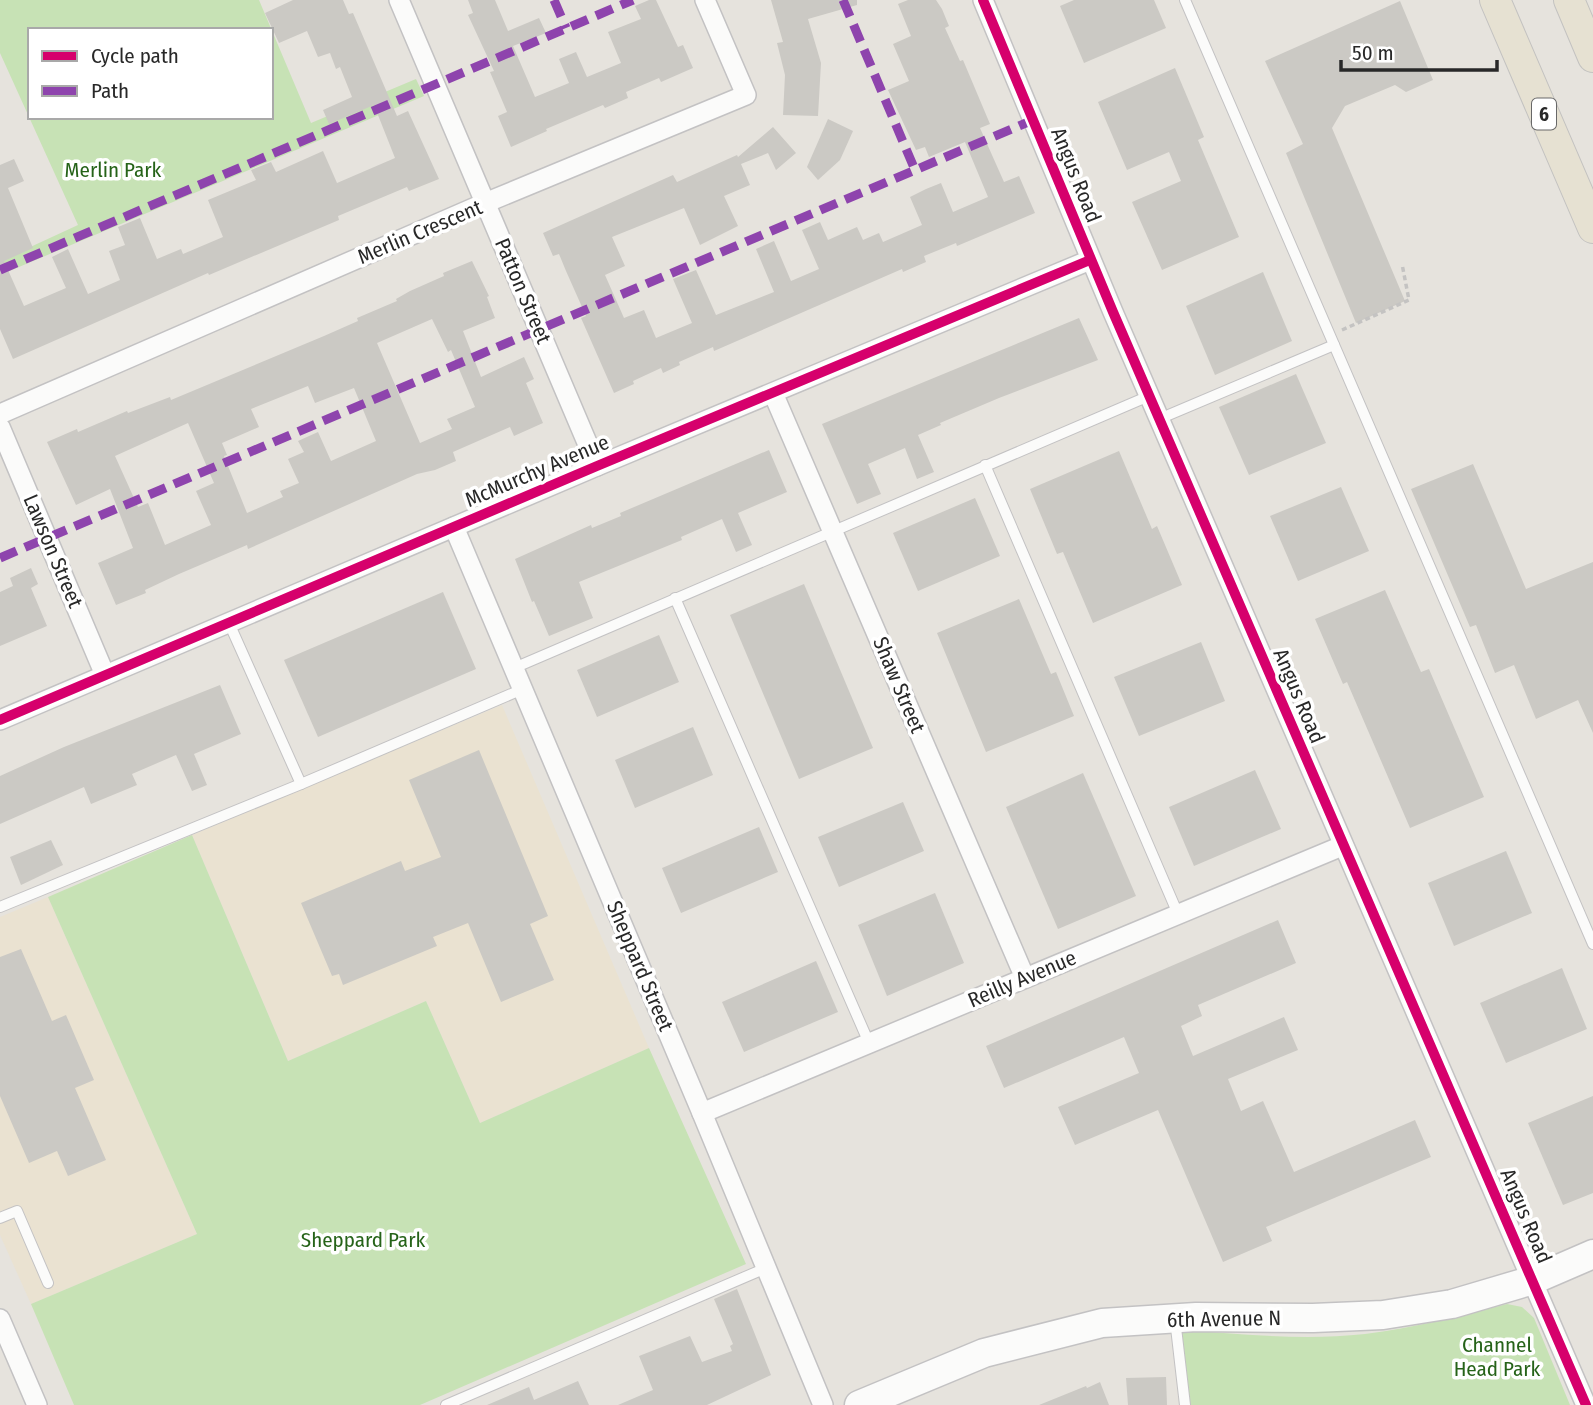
<svg xmlns="http://www.w3.org/2000/svg" width="1593" height="1405" font-family="'Fira Sans Condensed',sans-serif">
  <style>
    .education { fill: #eae2d1 }
    .green { fill: #c7e2b5; fill-rule: evenodd }
    .building { fill: #cbc9c4; fill-rule: evenodd }
    .lines { fill: none; stroke-linecap: round; stroke-linejoin: round }
    .lane-casing { stroke: #c3c2c3; stroke-width: 12 }
    .street-casing { stroke: #c3c2c3; stroke-width: 22 }
    .secondary-casing { stroke: #c3c2c3; stroke-width: 31 }
    .primary-casing { stroke: #c3c2c0; stroke-width: 32 }
    .path { stroke: #c4c3c2; stroke-width: 3.5; stroke-dasharray: 5 3.5; stroke-linecap: butt }
    .lane { stroke: #fbfbfa; stroke-width: 10 }
    .street { stroke: #fbfbfa; stroke-width: 19 }
    .secondary { stroke: #fbfbfa; stroke-width: 28 }
    .primary { stroke: #e6e1d2; stroke-width: 30 }
    .quiet { stroke: #8e44ad; stroke-width: 9; stroke-dasharray: 18 9; stroke-linecap: butt }
    .cycleway-casing { stroke: #fff; stroke-width: 15 }
    .cycleway { stroke: #d6006c; stroke-width: 10 }
    .labels { text-anchor: middle; dominant-baseline: central; stroke-width: 7; stroke-linejoin: round; paint-order: stroke }
    .shield { fill: #fff; stroke: #686868; stroke-width: 2 }
    .shield-label { font-size: 19px; font-weight: bold; fill: #282828 }
    .park-label { font-size: 21px; fill: #266319; stroke: #fff }
    .street-label { font-size: 21px; fill: #282828; stroke: #fff }
  </style>
  <rect width="100%" height="100%" fill="#e6e3dd"/>
  <g class="education">
    <path d="M502 705 649 1048 480 1123 426 1001 288 1061 192 835Z"/>
    <path d="M48 897 197 1234 31 1304 0 1235V917Z"/>
  </g>
  <g class="green">
    <path d="M0 0H259L311 123 416 79 424 96 0 275V261L78 225 0 53ZM30 30H271V117H30Z"/>
    <path d="M192 835 288 1061 426 1001 480 1123 649 1048 746 1264 420 1405H74L31 1304 197 1234 48 897Z"/>
    <path d="M1507 1304 1522 1307 1534 1318 1570 1405H1185L1175 1329C1238 1334 1302 1341 1365 1334 1413 1328 1460 1316 1507 1304Z"/>
  </g>
  <g class="building">
    <path d="M293 0H343L349 14 353 13 397 116 408 111 439 179 409 191 407 187 338 216 339 220 209 275 208 273 13 359 0 329V165L14 159 24 181 8 188 33 248 4 261 24 306 66 288 52 257 68 249 88 294 120 280 109 251 125 245 118 227 140 218 157 259 181 249 183 254 223 237 208 200 256 180 251 170 271 162 276 172 323 151 337 183 395 158 374 105 329 124 323 110 352 97 340 67 336 69 330 53 318 57 307 31 279 43 265 13Z"/>
    <path d="M468 0H495L508 31 539 18 546 33 513 46 535 97 569 83 559 59 576 52 587 77 621 63 608 32 641 19 635 6 649 0H656L678 47 683 45 693 68 661 82 659 78 626 92 628 98 605 108 603 105 546 129 547 131 511 147 498 116 507 112 490 72 494 71 468 15 473 13Z"/>
    <path d="M771 0H857V5L808 19 821 63 818 116 783 115 785 75 777 43 783 42Z"/>
    <path d="M908 0H936L942 9 949 26 945 28 960 61 963 60 990 124 980 128 1004 182 1019 176 1035 213 957 246 956 243 924 256 926 262 903 272 902 269 714 351 713 347 679 362 680 365 663 373 661 368 633 381 634 384 614 393 581 318 586 316 566 271 559 254 553 256 543 233 673 175 677 182 737 155 738 157 773 127 796 153 776 170 768 153 741 164 750 185 724 196 738 226 700 245 684 208 612 237 625 266 605 275 624 318 644 310 656 338 692 323 673 279 696 270 716 315 774 292 756 249 774 241 791 281 819 269 802 230 820 222 828 240 857 227 863 240 879 233 883 242 922 225 910 197 926 189 941 183 953 212 988 197 965 142 929 157 925 147 916 150 888 90 909 81 893 44 911 36 898 4Z"/>
    <path d="M1074 0H1154L1166 28 1084 63 1060 6Z"/>
    <path d="M1400 1 1433 80 1406 92 1395 85 1345 106 1332 128 1405 301 1356 323 1286 153 1303 144 1265 61Z"/>
    <path d="M1175 68 1204 137 1198 140 1239 237 1162 270 1132 202 1181 181 1169 152 1127 170 1098 102Z"/>
    <path d="M828 119 853 131 840 160 818 180 807 167Z"/>
    <path d="M472 261 489 296 487 297 495 318 463 331 481 377 524 357 534 379 526 383 543 423 514 436 510 427 453 452 456 461 435 470 417 474 248 549 247 545 179 574 145 590 146 593 116 605 98 563 133 548 110 489 76 505 47 442 77 429 78 432 127 411 128 413 170 397 171 400 324 336 358 321 357 318 397 301 396 299 410 291 444 276 443 273ZM432 319 448 352 451 350 475 407 447 419 452 429 420 443 377 343ZM308 386 315 403 354 388 376 441 331 461 318 432 298 441 304 452 288 459 299 483 280 491 283 497 247 513 224 456 227 455 222 443 259 427 251 409ZM188 423 214 483 196 491 211 525 165 545 148 503 138 507 115 456Z"/>
    <path d="M1263 272 1292 341 1215 375 1186 306Z"/>
    <path d="M1079 318 1098 360 999 398 940 423 941 425 918 435 934 472 917 479 905 448 868 464 881 494 857 504 822 424Z"/>
    <path d="M1296 374 1326 443 1249 475 1219 407Z"/>
    <path d="M769 450 787 492 738 513 752 545 736 552 722 519 681 537 682 540 579 582 593 618 549 636 534 601 532 602 515 559 591 525 592 528 621 516 620 513Z"/>
    <path d="M1119 451 1152 529 1157 526 1182 585 1093 623 1063 552 1057 554 1030 489Z"/>
    <path d="M1473 464 1526 589 1593 562V733L1578 700 1536 719 1514 665 1495 673 1476 625 1470 627 1411 489Z"/>
    <path d="M1341 487 1369 551 1298 581 1270 516Z"/>
    <path d="M975 498 1000 556 918 591 893 533Z"/>
    <path d="M31 568 38 584 31 588 47 626 0 646V592L13 586 10 578Z"/>
    <path d="M804 584 873 748 799 779 730 615Z"/>
    <path d="M1385 590 1421 672 1429 669 1484 797 1410 828 1347 682 1343 684 1315 619Z"/>
    <path d="M443 592 476 669 318 737 284 660Z"/>
    <path d="M1019 599 1051 674 1056 672 1074 716 986 752 937 633Z"/>
    <path d="M659 635 679 682 597 717 577 670Z"/>
    <path d="M1201 642 1225 701 1139 736 1114 677Z"/>
    <path d="M220 685 241 734 194 754 207 785 192 791 176 755 132 774 137 785 91 804 84 787 0 824V776L64 747Z"/>
    <path d="M693 727 713 775 635 808 615 760Z"/>
    <path d="M479 750 548 916 530 924 554 980 501 1002 468 923 433 937 437 946 343 985 339 974 332 976 301 903 401 861 405 871 441 857 409 780Z"/>
    <path d="M1255 770 1281 829 1194 866 1169 807Z"/>
    <path d="M1083 773 1136 896 1058 929 1006 807Z"/>
    <path d="M903 802 924 851 839 887 818 837Z"/>
    <path d="M759 827 778 872 681 913 662 868Z"/>
    <path d="M51 840 63 865 21 885 10 857Z"/>
    <path d="M1506 851 1532 913 1454 946 1428 883Z"/>
    <path d="M935 893 964 963 887 996 858 925Z"/>
    <path d="M1278 920 1296 963 1198 1005 1202 1016 1181 1026 1193 1056 1284 1017 1298 1050 1228 1079 1241 1111 1263 1101 1294 1172 1415 1120 1431 1157 1266 1227 1272 1241 1223 1262 1158 1110 1075 1145 1058 1107 1139 1073 1124 1037 1004 1088 986 1046Z"/>
    <path d="M21 949 52 1021 66 1015 94 1080 75 1088 106 1160 68 1176 57 1151 29 1163 0 1096V957Z"/>
    <path d="M816 961 838 1012 744 1052 722 1002Z"/>
    <path d="M1562 968 1587 1029 1506 1063 1480 1003Z"/>
    <path d="M1593 1096V1193L1563 1205 1528 1123Z"/>
    <path d="M737 1289 771 1375 707 1405H618L653 1390 639 1356 690 1336 702 1362 732 1351 730 1346 733 1344 714 1299Z"/>
    <path d="M1166 1377 1167 1405H1128L1126 1378Z"/>
    <path d="M578 1381 589 1405H487L529 1387 534 1400Z"/>
    <path d="M1100 1382 1109 1405H1039L1086 1386 1087 1388Z"/>
  </g>
  <g class="lines">
    <g class="lane-casing">
      <g id="lane">
        <path d="M1185 0 1593 944"/>
        <path d="M1159 419 1334 345"/>
        <path d="M985 465 1178 914"/>
        <path d="M675 598 869 1043"/>
        <path d="M229 623 301 784"/>
        <path d="M514 668 1149 396"/>
        <path d="M0 907 301 784 523 689"/>
        <path d="M0 1218 17 1211 48 1283"/>
        <path d="M1175 1319 1185 1405"/>
        <path d="M446 1405 766 1268"/>
      </g>
    </g>
    <g class="street-casing">
      <g id="street">
        <path d="M399 0 597 466"/>
        <path d="M983 0 1113 312 1586 1405"/>
        <path d="M773 393 1025 978"/>
        <path d="M0 414 485 203 746 95 705 0"/>
        <path d="M0 427 105 675"/>
        <path d="M454 527 702 1113 823 1405"/>
        <path d="M0 720 597 466 1090 260"/>
        <path d="M702 1113 1342 846"/>
        <path d="M0 1319 37 1405"/>
      </g>
    </g>
    <g class="secondary-casing">
      <path id="secondary" d="M859 1405 984 1353 1102 1323 1196 1317 1313 1318 1383 1315 1452 1304 1533 1280 1593 1254"/>
    </g>
    <g class="primary-casing">
      <g id="primary">
        <path d="M1495 0 1593 228"/>
        <path d="M1569 0 1593 57"/>
      </g>
    </g>
    <path class="path" d="M1342 330 1409 300 1402 264"/>
    <use href="#lane" class="lane"/>
    <use href="#street" class="street"/>
    <use href="#secondary" class="secondary"/>
    <use href="#primary" class="primary"/>
    <g class="quiet">
      <path d="M554 0 566 28"/>
      <path d="M843 0 915 170"/>
      <path d="M0 270 633 0"/>
      <path d="M0 558 1033 120"/>
    </g>
    <g class="cycleway-casing">
      <g id="cycleway">
        <path d="M983 0 1113 312 1586 1405"/>
        <path d="M0 720 597 466 1090 260"/>
      </g>
    </g>
    <use href="#cycleway" class="cycleway"/>
  </g>
  <g class="labels">
    <rect class="shield" x="1532" y="98.5" width="24" height="31" rx="5"/>
    <g class="shield-label">
      <text x="1544" y="114">6</text>
    </g>
    <g class="park-label">
      <text x="113" y="170">Merlin Park</text>
      <text x="363" y="1240">Sheppard Park</text>
      <text x="1497" y="1345">Channel<tspan x="1497" dy="24">Head Park</tspan></text>
    </g>
    <g class="street-label">
      <text transform="translate(1076 175) rotate(68)">Angus Road</text>
      <text transform="translate(420 232) rotate(-23)">Merlin Crescent</text>
      <text transform="translate(523 291) rotate(67)">Patton Street</text>
      <text transform="translate(537 471) rotate(-23)">McMurchy Avenue</text>
      <text transform="translate(53 551) rotate(67)">Lawson Street</text>
      <text transform="translate(899 685) rotate(67)">Shaw Street</text>
      <text transform="translate(1299 696) rotate(67)">Angus Road</text>
      <text transform="translate(640 966) rotate(67)">Sheppard Street</text>
      <text transform="translate(1022 979) rotate(-23)">Reilly Avenue</text>
      <text transform="translate(1526 1216) rotate(67)">Angus Road</text>
      <text transform="translate(1224 1319) rotate(-1)">6th Avenue N</text>
    </g>
  </g>
  <rect x="28" y="28" width="245" height="91" fill="#ffffff" stroke="#a9a9a9" stroke-width="2"/>
  <rect x="42" y="51" width="35" height="10" fill="#d6006c" stroke="#a9a9a9" stroke-width="2"/>
  <text x="91" y="63" font-size="21" fill="#282828">Cycle path</text>
  <rect x="42" y="86" width="35" height="10" fill="#8e44ad" stroke="#a9a9a9" stroke-width="2"/>
  <text x="91" y="98" font-size="21" fill="#282828">Path</text>
  <path d="M1341 60v10h156v-10" fill="none" stroke="#282828" stroke-width="3.5"/>
  <text x="1352" y="60" font-size="21" fill="#282828" stroke="#ffffff" stroke-width="5" paint-order="stroke">50 m</text>
</svg>
